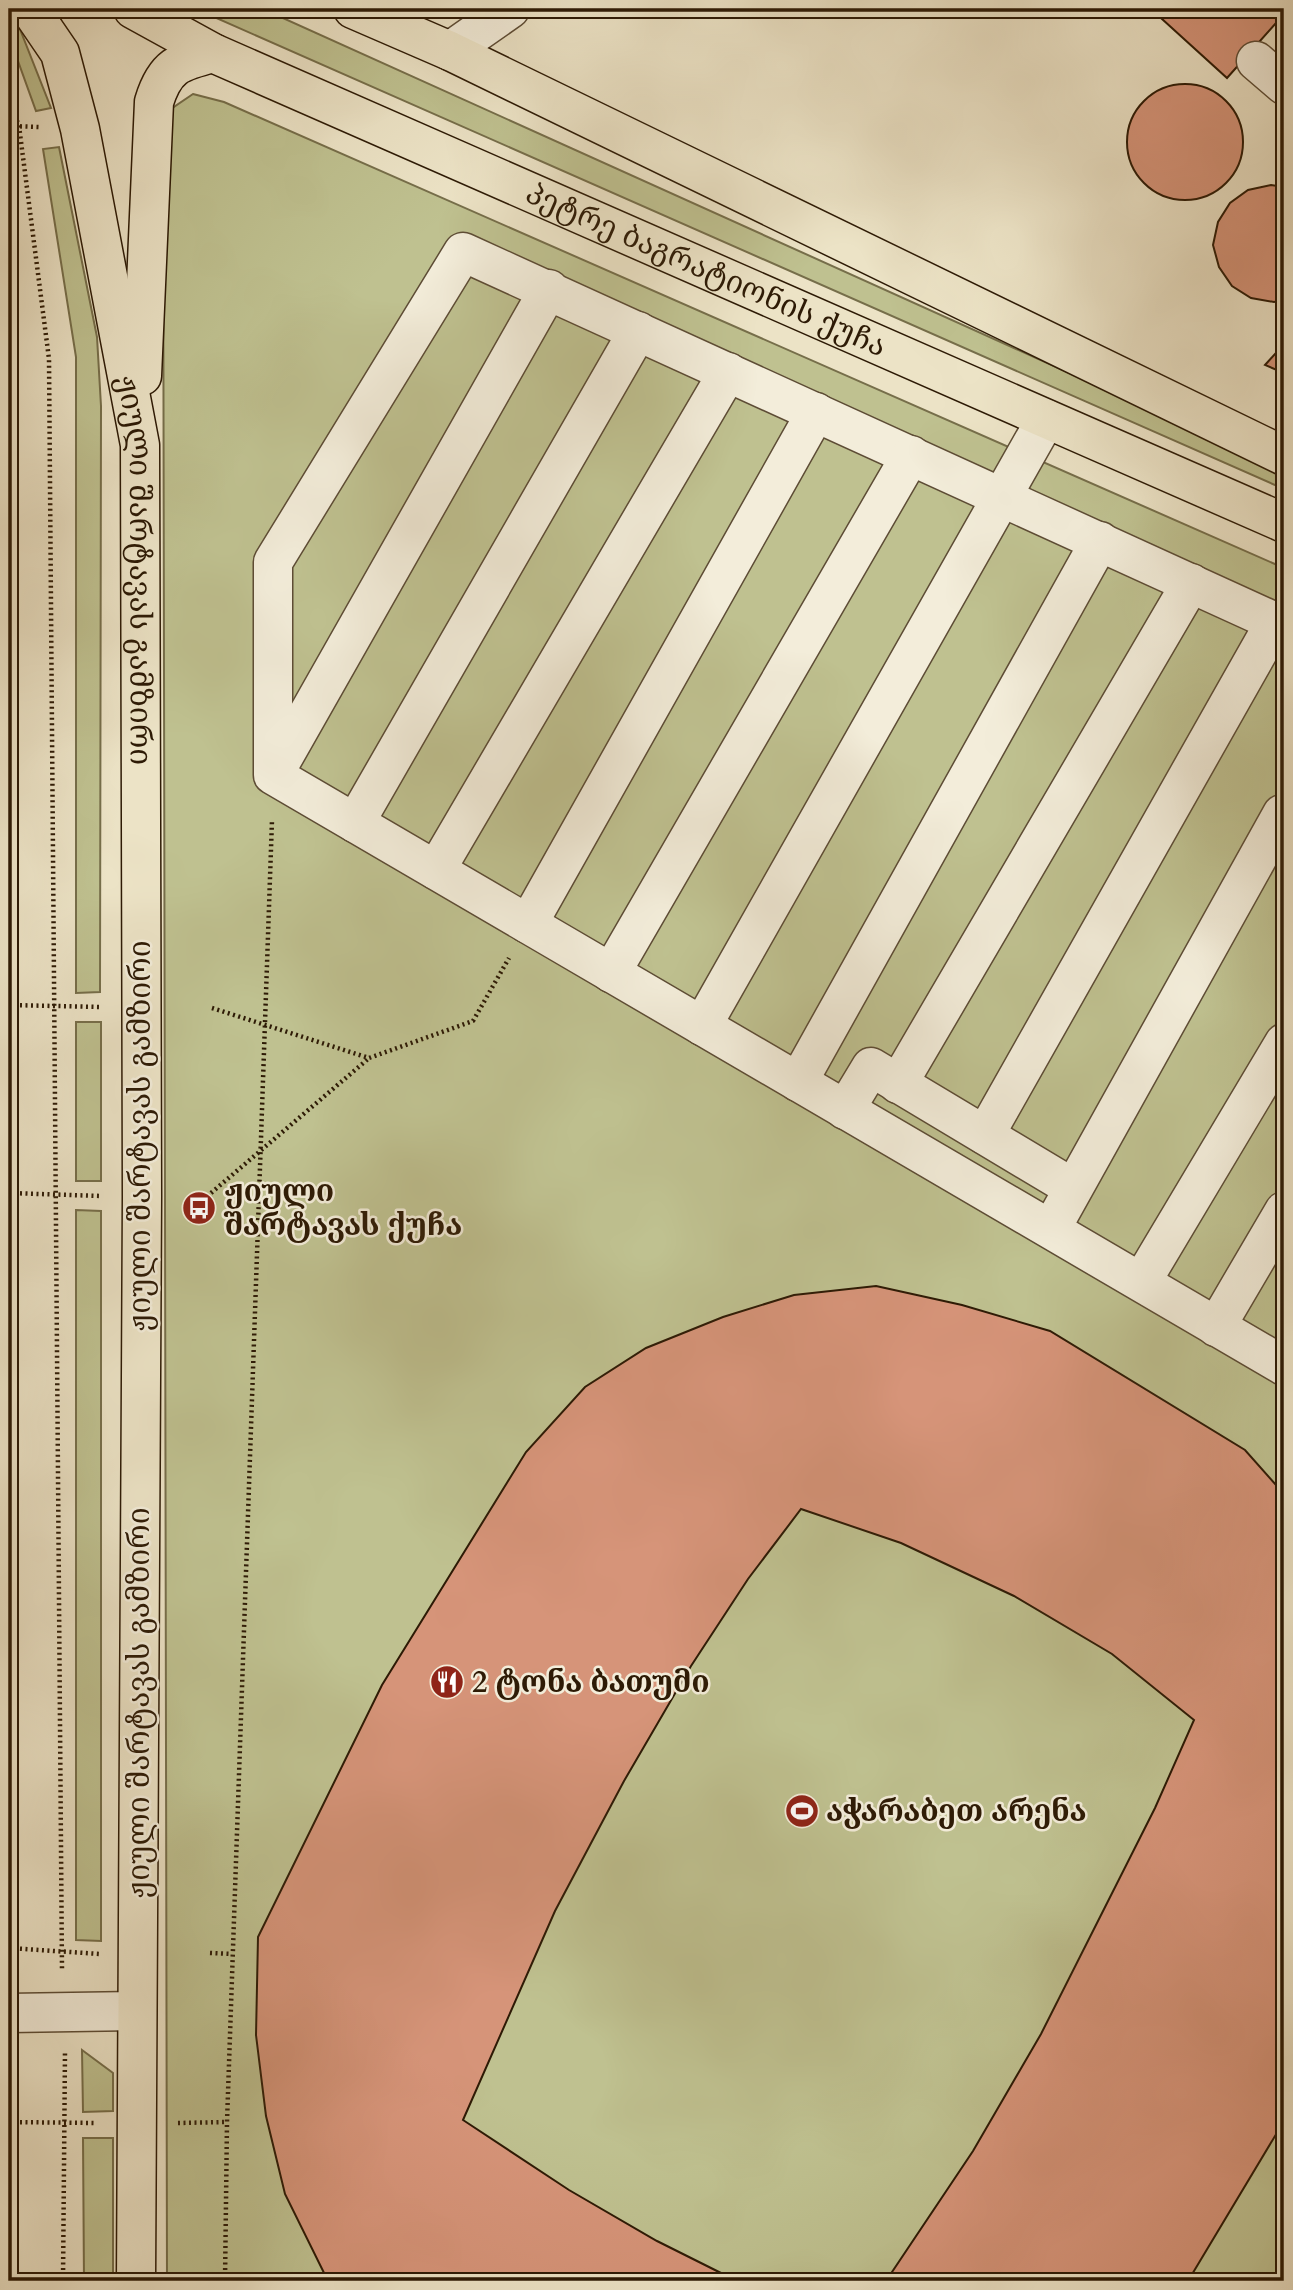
<svg xmlns="http://www.w3.org/2000/svg" width="1293" height="2290" font-family="Cardo,'Noto Serif Georgian',serif">
  <style>
    .green { fill: #bfc190; stroke: #766e4a; stroke-width: 2 }
    .building { fill: #d69479; stroke: #2d1a05; stroke-width: 2 }
    .lines { fill: none; stroke-linecap: round; stroke-linejoin: round }
    .minor-casing { stroke: #5d4c35; stroke-width: 41 }
    .major-casing { stroke: #2d1a05; stroke-width: 41 }
    .path { stroke: #2d1a05; stroke-width: 4.5; stroke-dasharray: 2 3.5; stroke-linecap: butt }
    .minor { stroke: #f3edda; stroke-width: 38 }
    .major { stroke: #ece3c6; stroke-width: 38 }
    .labels { text-anchor: middle; dominant-baseline: central; stroke-width: 5; stroke-linejoin: round; paint-order: stroke }
    .street-label { font-size: 30px; fill: #2d1a05; stroke: #f3edda }
    .poi-label { font-size: 30px; font-weight: bold; fill: #2d1a05; stroke: #f3edda; text-anchor: start }
  </style>
  <rect width="100%" height="100%" fill="#ece3c6"/>
  <filter id="stains"><feTurbulence type="fractalNoise" baseFrequency=".00286" numOctaves="4"/><feColorMatrix values="0 0 0 0 .2 0 0 0 0 .09 0 0 0 0 .02 0 0 0 .5 -.17"/></filter>
  <radialGradient id="worn" r=".72"><stop offset=".6" stop-color="#630" stop-opacity="0"/><stop offset="1" stop-color="#630" stop-opacity=".3"/></radialGradient>
  <g class="green">
    <path d="M9 9H12L51 108 36 111 9 36Z"/>
    <path d="M196 9H263L1284 470V489Z"/>
    <path d="M193 94 224 102 1284 568V2281H167L163 134 171 109Z"/>
    <path d="M59 147 97 337 101 406 100 992 76 993V357L43 149Z"/>
    <rect x="76" y="1022" width="25" height="159"/>
    <path d="M76 1210 101 1211V1941L76 1940Z"/>
    <path d="M82 2050 113 2073V2111L83 2112Z"/>
    <path d="M83 2138H113V2281H84Z"/>
  </g>
  <g class="building">
    <path d="M1151 9H1284V14L1227 78Z"/>
    <circle cx="1185" cy="142" r="58"/>
    <path d="M1271 185 1284 187V300L1274 302 1251 298 1232 286 1219 267 1213 245 1218 222 1230 203 1248 190Z"/>
    <path d="M1284 344V373L1265 365Z"/>
    <path d="M876 1286 962 1305 1050 1331 1245 1450 1284 1494V2121L1188 2281H886L973 2151 1041 2034 1155 1808 1194 1720 1112 1654 1014 1596 901 1543 801 1509 748 1579 691 1666 624 1781 555 1911 463 2120 569 2190 657 2241 737 2281H328L285 2194 266 2116 256 2035 258 1937 382 1685 526 1452 585 1387 646 1348 723 1317 794 1295Z"/>
  </g>
  <g class="lines">
    <g class="minor-casing">
      <g id="minor">
        <path d="M450 51 510 9"/>
        <path d="M1256 61 1284 85"/>
        <path d="M1284 626 463 252 273 562V775L1284 1366"/>
        <path d="M274 774 549 289"/>
        <path d="M355 823 638 331"/>
        <path d="M436 870 728 372"/>
        <path d="M528 924 816 412"/>
        <path d="M611 973 911 455"/>
        <path d="M702 1026 1046 419"/>
        <path d="M798 1082 1100 541"/>
        <path d="M898 1084 1191 583"/>
        <path d="M845 1110 871 1067 1073 1188"/>
        <path d="M985 1135 1275 622"/>
        <path d="M1051 1229 1282 814 1284 815"/>
        <path d="M1142 1281 1284 1043"/>
        <path d="M1216 1327 1284 1211"/>
        <path d="M9 2013 136 2011"/>
      </g>
    </g>
    <g class="major-casing">
      <g id="major">
        <path id="s1" d="M30 9 60 53 80 129 140 445 142 1196 136 2281"/>
        <path id="s2" d="M133 9 213 53 1284 523"/>
        <path d="M353 9 450 51 1284 456"/>
        <path d="M142 376 154 102C165 66 178 62 213 53"/>
      </g>
    </g>
    <g class="path">
      <path d="M9 100 19 126 49 359 62 1971"/>
      <path d="M9 126 40 127"/>
      <path d="M9 1005 101 1007"/>
      <path d="M212 1008 369 1058 473 1021 509 958"/>
      <path d="M9 1193 101 1196"/>
      <path d="M211 1193 368 1059"/>
      <path d="M9 1948 100 1954"/>
      <path d="M210 1953 232 1954"/>
      <path d="M9 2122 96 2123"/>
      <path d="M178 2123 227 2122"/>
      <path d="M63 2281 65 2051"/>
      <path d="M225 2281 227 2122 272 820"/>
    </g>
    <use href="#minor" class="minor"/>
    <use href="#major" class="major"/>
  </g>
  <defs>
    <g id="bus-disc" transform="scale(1.75)"><circle r="9.5" fill="#8f2418" stroke="#f3edda"/><path d="M-5-6H5V4H4V6H2V4H-2V6H-4V4H-5ZM-3.5-4V0h7V-4ZM-3.5 1.2v1.5H-2V1.2ZM2 1.2v1.5H3.5V1.2Z" fill="#fff"/></g>
    <g id="restaurant-disc" transform="scale(1.75)"><circle r="9.5" fill="#8f2418" stroke="#f3edda"/><path d="M-5-6h1v4h1v-4h1v4h1v-4h1v5L-1.5 .5V6h-2V.5L-5-1ZM5-6V6H3V1.5H1.5Q1.5-4 5-6Z" fill="#fff"/></g>
    <g id="stadium-disc" transform="scale(1.75)"><circle r="9.5" fill="#8f2418" stroke="#f3edda"/><path d="M0-5a6.5 5 0 1 0 0 10a6.5 5 0 1 0 0-10ZM-3.5-1.8h7v3.6h-7Z" fill="#fff"/></g>
  </defs>
  <g fill-rule="evenodd">
    <use href="#bus-disc" x="199" y="1208"/>
    <use href="#restaurant-disc" x="447" y="1682"/>
    <use href="#stadium-disc" x="802" y="1811"/>
  </g>
  <g class="labels">
    <g class="street-label">
      <text stroke="none"><textPath href="#s2" startOffset="630">პეტრე ბაგრატიონის ქუჩა</textPath></text>
      <text stroke="none"><textPath href="#s1" startOffset="578">ჟიული შარტავას გამზირი</textPath></text>
      <text transform="translate(140 1136) rotate(-90)">ჟიული შარტავას გამზირი</text>
      <text transform="translate(139 1703) rotate(-90)">ჟიული შარტავას გამზირი</text>
    </g>
    <g class="poi-label">
      <text x="224" y="1191">ჟიული<tspan x="224" dy="34">შარტავას ქუჩა</tspan></text>
      <text x="472" y="1682">2 ტონა ბათუმი</text>
      <text x="826" y="1811">აჭარაბეთ არენა</text>
    </g>
  </g>
  <rect width="1293" height="2290" fill="none" stroke="#ece3c6" stroke-width="35"/>
  <rect x="10" y="10" width="1272" height="2269" fill="none" stroke="#2d1a05" stroke-width="3.5"/>
  <rect x="18" y="18" width="1258" height="2255" fill="none" stroke="#2d1a05" stroke-width="2"/>
  <rect width="100%" height="100%" filter="url(#stains)"/>
  <rect width="100%" height="100%" fill="url(#worn)"/>
</svg>
